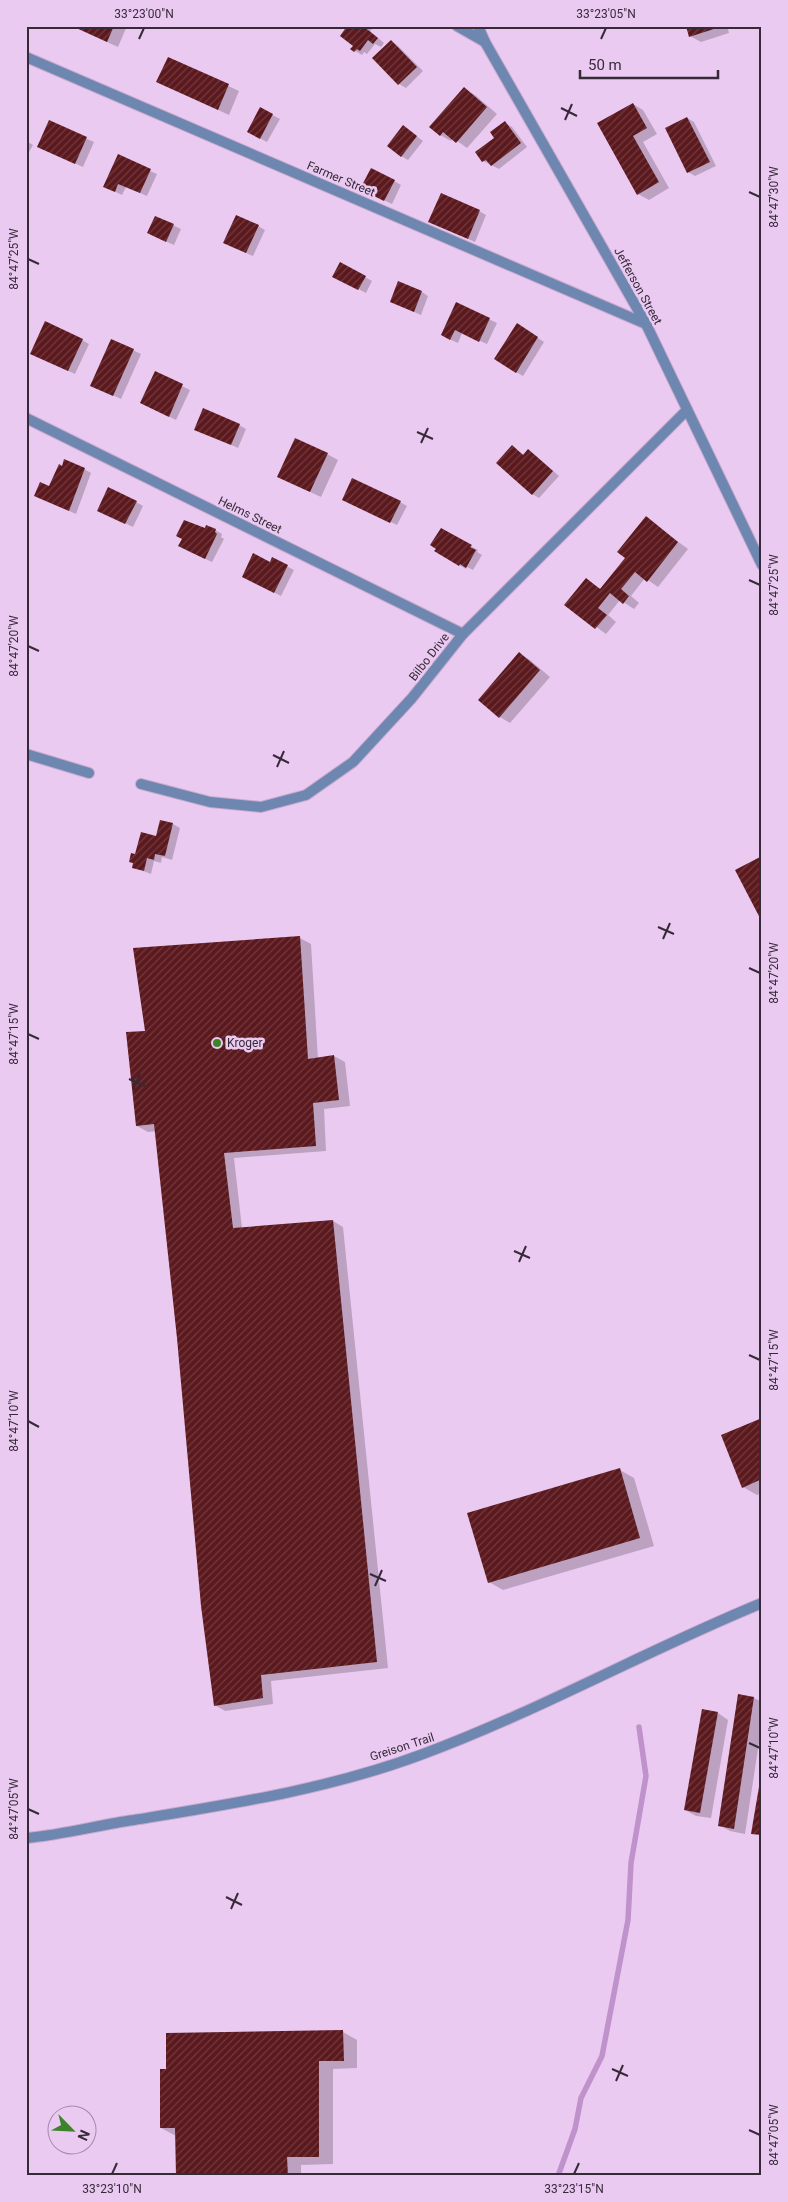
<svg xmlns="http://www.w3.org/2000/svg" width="788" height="2202" font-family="Roboto,sans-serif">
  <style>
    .shadow { fill: #0003 }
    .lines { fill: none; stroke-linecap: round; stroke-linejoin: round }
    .stream { stroke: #c092cb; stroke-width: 5.5 }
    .building { fill: url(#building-hatch) }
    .minor-casing { stroke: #c7aacd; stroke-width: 12 }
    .tertiary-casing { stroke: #c7aacd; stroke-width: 12 }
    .minor { stroke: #6d87b0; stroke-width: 10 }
    .tertiary { stroke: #6d87b0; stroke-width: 10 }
    .ticks { fill: none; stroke: #362a39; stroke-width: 2 }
    .poi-dot { fill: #3c832a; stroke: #ebcaf2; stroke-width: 2 }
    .labels { text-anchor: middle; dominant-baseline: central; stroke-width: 5; stroke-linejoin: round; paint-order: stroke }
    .street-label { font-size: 12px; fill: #362a39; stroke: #ebcaf2 }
    .poi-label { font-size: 12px; fill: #362a39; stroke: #ebcaf2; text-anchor: start }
    .neatline { fill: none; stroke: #362a39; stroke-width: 2 }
    .ticks-label { font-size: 12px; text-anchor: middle; fill: #362a39 }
  </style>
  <defs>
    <pattern id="building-hatch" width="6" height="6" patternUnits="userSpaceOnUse" patternTransform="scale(1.25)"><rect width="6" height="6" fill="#5b191e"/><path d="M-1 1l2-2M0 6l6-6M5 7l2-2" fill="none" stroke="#703a3f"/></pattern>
  </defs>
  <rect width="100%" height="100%" fill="#ebcaf2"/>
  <g class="shadow">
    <path d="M72 26H127L118 47Z"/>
    <path d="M348 26H368L372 29 370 31 384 43 381 47 375 44 367 54 364 52 362 55 352 49 355 46Z"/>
    <path d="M687 26H727L729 33 701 42 690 36Z"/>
    <path d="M392 42 398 46 423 71 406 88 399 84Z"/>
    <path d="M168 58 239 91 229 115 158 82Z"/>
    <path d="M465 89 475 95 497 114 467 148 453 138 451 141 440 135Z"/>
    <path d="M633 104 643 110 657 134 643 142 669 188 649 200 638 194 598 123Z"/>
    <path d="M261 109 280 119 267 142 248 132Z"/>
    <path d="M687 118 694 122 716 166 695 176 688 172Z"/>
    <path d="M49 122 94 142 83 167 45 150Z"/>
    <path d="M505 123 512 127 527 147 499 169 483 161Z"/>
    <path d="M410 131 423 141 408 160 401 156Z"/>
    <path d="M26 141 33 145 26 157Z"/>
    <path d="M150 171 157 174 147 196 126 187 122 195 105 187Z"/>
    <path d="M394 181 401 185 392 204 369 193Z"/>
    <path d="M479 211 486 215 475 242 430 222Z"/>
    <path d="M156 217 181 229 174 245 156 237Z"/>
    <path d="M258 226 265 230 253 256 232 247Z"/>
    <path d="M341 264 372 281 366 293 341 280Z"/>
    <path d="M422 292 428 296 421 315 398 305Z"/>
    <path d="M457 304 497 323 487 344 462 333 458 343 449 339Z"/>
    <path d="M524 329 544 342 523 376 516 372Z"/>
    <path d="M82 340 89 344 75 374 38 357Z"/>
    <path d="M112 340 141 354 121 399 99 389Z"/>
    <path d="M156 373 190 390 176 420 149 407Z"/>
    <path d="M239 425 246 429 238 448 201 431Z"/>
    <path d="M512 446 524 455 528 451 535 455 559 476 539 498 532 494Z"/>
    <path d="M327 454 338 460 321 497 278 477Z"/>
    <path d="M84 469 91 473 76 514 35 496Z"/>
    <path d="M136 502 143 506 133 527 106 514Z"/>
    <path d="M400 502 407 506 397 525 351 503Z"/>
    <path d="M646 518 688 549 658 587 645 578 631 596 639 603 634 609 620 600 608 615 616 622 606 634 566 605 586 580 601 589 627 558Z"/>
    <path d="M205 529 215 530 222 534 221 537 224 539 212 562 186 550Z"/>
    <path d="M441 530 478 550 477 552 482 555 473 570 467 567 466 569 436 551Z"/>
    <path d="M273 559 294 570 281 596 250 580 271 564Z"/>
    <path d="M520 654 530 660 550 677 510 723 500 717Z"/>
    <path d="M173 824 180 828 172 860 162 857 161 863 154 861 151 874 133 867 134 864 131 862Z"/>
    <path d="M300 938 311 944 318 1059 334 1056 345 1062 350 1106 324 1109 326 1151 234 1158 242 1228 333 1221 343 1227 388 1668 271 1681 273 1704 225 1711 215 1705 156 1131 148 1132 137 1126 146 1033Z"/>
    <path d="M762 1420V1493L757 1495 743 1487Z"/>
    <path d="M620 1470 634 1478 654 1546 503 1590 489 1582Z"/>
    <path d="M739 1696 754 1698 762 1702V1723L745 1834 730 1831 719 1825Z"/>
    <path d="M718 1713 728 1720 711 1818 696 1816 685 1810Z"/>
    <path d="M343 2032 357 2040V2068L333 2069V2164L301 2165V2176H176V2136L161 2128 167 2070Z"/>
  </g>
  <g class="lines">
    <path class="stream" d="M558 2176 575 2129 581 2098 602 2056 628 1920 631 1863 646 1776 639 1727"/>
  </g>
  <g class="building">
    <path d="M72 26H114L107 42Z"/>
    <path d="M347 26H363L378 38 373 44 368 40 360 51 357 49 354 52 350 49 353 46 340 36Z"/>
    <path d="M686 26H720V27L689 37Z"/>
    <path d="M391 40 417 67 398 85 372 58Z"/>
    <path d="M168 57 229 84 218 110 156 82Z"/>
    <path d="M464 87 487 107 456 143 443 132 440 136 429 127Z"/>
    <path d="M633 103 647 128 633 136 659 182 637 195 597 123Z"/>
    <path d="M260 107 273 114 260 139 247 132Z"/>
    <path d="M687 117 710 162 687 173 665 128Z"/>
    <path d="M49 120 87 137 75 164 37 147Z"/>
    <path d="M505 121 521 143 491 166 486 160 482 162 475 152 494 138 490 132Z"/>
    <path d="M403 125 417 136 401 157 387 146Z"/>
    <path d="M118 154 151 169 140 193 118 184 115 192 103 187Z"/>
    <path d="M371 168 395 180 384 201 360 189Z"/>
    <path d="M441 193 480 210 468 239 428 222Z"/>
    <path d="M236 215 259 225 246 253 223 243Z"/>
    <path d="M155 216 174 224 166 242 147 233Z"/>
    <path d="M340 262 366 276 358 290 332 277Z"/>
    <path d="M398 281 422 291 414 312 390 302Z"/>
    <path d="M456 302 490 318 479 342 455 330 450 340 441 335Z"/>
    <path d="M45 321 83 339 68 371 30 354Z"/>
    <path d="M517 323 538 337 516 373 494 359Z"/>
    <path d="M111 339 134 349 113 396 90 386Z"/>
    <path d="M155 371 183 384 169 417 140 403Z"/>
    <path d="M203 408 240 424 231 445 194 430Z"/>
    <path d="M295 438 328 453 310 492 277 477Z"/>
    <path d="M512 445 523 455 528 449 553 471 532 495 496 463Z"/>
    <path d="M64 459 85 468 69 511 34 496 40 482 49 486 59 464 62 466Z"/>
    <path d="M352 478 401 501 390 523 342 500Z"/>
    <path d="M108 487 137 501 125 524 97 511Z"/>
    <path d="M646 516 678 542 647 582 635 572 621 589 629 596 623 604 610 593 598 608 607 615 595 629 564 605 586 578 600 589 625 558 617 552Z"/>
    <path d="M184 520 205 528 206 525 216 529 215 532 217 534 205 559 178 546 182 539 176 536Z"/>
    <path d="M441 528 472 545 470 547 476 550 466 568 460 564 459 566 434 551 436 549 430 545Z"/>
    <path d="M253 553 270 562 272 557 288 565 274 593 242 577Z"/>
    <path d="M519 652 540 670 499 718 478 700Z"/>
    <path d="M160 820 173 823 165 856 155 854 154 860 147 858 144 871 132 868 133 863 129 862 131 853 135 854 141 832 156 836Z"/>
    <path d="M762 856V922L735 870Z"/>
    <path d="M300 936 308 1059 334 1055 339 1100 313 1103 316 1146 224 1153 233 1228 333 1220 377 1662 261 1675 263 1698 214 1706 201 1606 177 1338 154 1124 136 1126 126 1032 145 1031 133 948Z"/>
    <path d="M762 1418V1479L742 1488 721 1435Z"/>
    <path d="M620 1468 640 1538 488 1583 467 1513Z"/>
    <path d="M738 1694 754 1697 734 1829 718 1826Z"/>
    <path d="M702 1709 718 1712 700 1813 684 1810Z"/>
    <path d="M761 1775H762V1835L751 1834Z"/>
    <path d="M343 2030 344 2061H319V2157H287L288 2176H176L175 2128H160V2069H166V2033Z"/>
  </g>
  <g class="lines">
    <g class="minor-casing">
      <g id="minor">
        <path d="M457 26 485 42"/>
        <path d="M26 57 646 324"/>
        <path d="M26 418 463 634"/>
        <path d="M26 754 89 773"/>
        <path d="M141 784 210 802 261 807 306 795 353 762 412 698 463 634 687 410"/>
      </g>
    </g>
    <g class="tertiary-casing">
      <g id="tertiary">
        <path d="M478 26 485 42 646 324 762 565"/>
        <path d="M26 1838C63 1835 98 1825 134 1820 231 1804 330 1789 423 1754 539 1711 647 1650 762 1603"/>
      </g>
    </g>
    <use href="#minor" class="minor"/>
    <use href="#tertiary" class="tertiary"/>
  </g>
  <path class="ticks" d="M139 39 144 28M601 39 606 28M561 108 577 116M565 120 572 104M749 192 760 197M28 259 39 264M417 432 433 439M421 443 428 428M749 580 760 585M28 646 39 651M273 755 289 763M277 767 284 751M658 927 674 934M663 939 670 923M749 968 760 973M28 1034 39 1039M129 1079 145 1086M133 1090 140 1074M514 1251 530 1258M519 1262 526 1246M749 1355 760 1360M28 1421 39 1427M370 1574 386 1581M375 1586 382 1570M749 1743 760 1748M28 1809 39 1814M226 1897 242 1905M231 1909 238 1893M612 2069 628 2076M616 2081 623 2065M749 2130 760 2135M112 2174 117 2163M574 2174 579 2163"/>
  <circle class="poi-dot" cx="217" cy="1043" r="5"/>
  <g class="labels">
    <g class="street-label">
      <text transform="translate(341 179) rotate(23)">Farmer Street</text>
      <text transform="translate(638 286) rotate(61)">Jefferson Street</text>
      <text transform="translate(250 515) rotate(26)">Helms Street</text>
      <text transform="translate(429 657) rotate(-52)">Bilbo Drive</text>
      <text transform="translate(402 1747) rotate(-18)">Greison Trail</text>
    </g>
    <g class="poi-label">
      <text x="227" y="1043">Kroger</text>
    </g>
  </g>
  <rect width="788" height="2202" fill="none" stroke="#ebcaf2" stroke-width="55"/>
  <g transform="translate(72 2130) rotate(114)"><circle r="24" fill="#ebcaf2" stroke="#a38aa8"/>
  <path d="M0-4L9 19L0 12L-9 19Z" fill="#3c832a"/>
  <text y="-8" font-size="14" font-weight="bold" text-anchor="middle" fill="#362a39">N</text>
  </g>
  <path d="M580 70v8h138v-8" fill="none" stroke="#362a39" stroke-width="2.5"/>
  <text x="588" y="70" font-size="15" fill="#362a39" stroke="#ebcaf2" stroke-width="4" paint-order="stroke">50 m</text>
  <rect x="28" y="28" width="732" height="2146" class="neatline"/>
  <g class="ticks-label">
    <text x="144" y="18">33°23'00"N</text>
    <text x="606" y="18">33°23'05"N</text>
    <text transform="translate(774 197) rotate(-90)" y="4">84°47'30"W</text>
    <text transform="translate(14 259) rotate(-90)" y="4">84°47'25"W</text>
    <text transform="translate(774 585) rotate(-90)" y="4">84°47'25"W</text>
    <text transform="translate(14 646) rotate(-90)" y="4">84°47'20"W</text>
    <text transform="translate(774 973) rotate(-90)" y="4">84°47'20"W</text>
    <text transform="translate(14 1034) rotate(-90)" y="4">84°47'15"W</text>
    <text transform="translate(774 1360) rotate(-90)" y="4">84°47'15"W</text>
    <text transform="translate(14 1421) rotate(-90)" y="4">84°47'10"W</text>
    <text transform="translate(774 1748) rotate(-90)" y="4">84°47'10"W</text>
    <text transform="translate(14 1809) rotate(-90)" y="4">84°47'05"W</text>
    <text transform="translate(774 2135) rotate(-90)" y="4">84°47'05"W</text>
    <text x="112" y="2193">33°23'10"N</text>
    <text x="574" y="2193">33°23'15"N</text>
  </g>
</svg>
